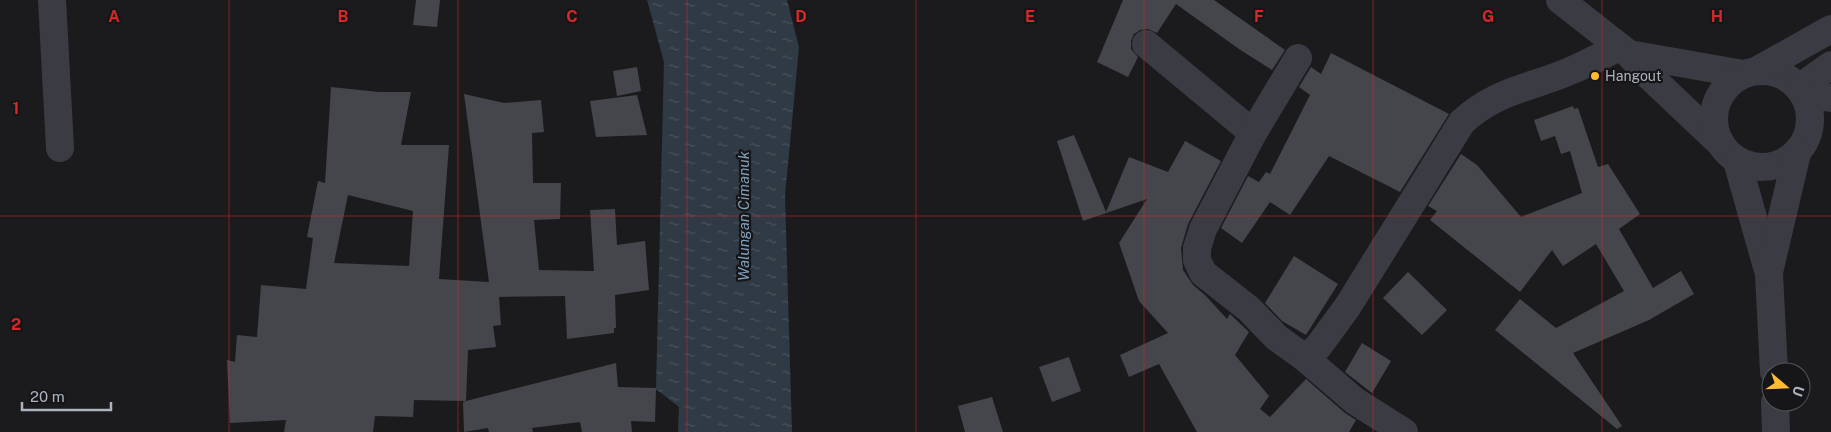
<svg xmlns="http://www.w3.org/2000/svg" width="1831" height="432" font-family="'Public Sans',sans-serif">
  <style>
    .water { fill: url(#water-ripples) }
    .building { fill: #45464b; fill-rule: evenodd }
    .lines { fill: none; stroke-linecap: round; stroke-linejoin: round }
    .minor { stroke: #3b3c43; stroke-width: 28 }
    .tertiary { stroke: #3b3c43; stroke-width: 28 }
    .grid { fill: none; stroke: #d62828; stroke-width: 1; stroke-opacity: 0.55 }
    .poi-dot { fill: #ffbb31; stroke: #161619; stroke-width: 2 }
    .labels { text-anchor: middle; dominant-baseline: central; stroke-width: 4.5; stroke-linejoin: round; paint-order: stroke }
    .poi-label { font-size: 14px; fill: #acb2be; stroke: #161619; text-anchor: start }
    .water-label { font-size: 15px; font-style: italic; fill: #81a0bc; stroke: #161619 }
    .grid-label { font-size: 16px; text-anchor: middle; font-weight: bold; fill: #d62828; stroke: #161619; stroke-width: 4.5; stroke-linejoin: round; paint-order: stroke }
  </style>
  <defs>
    <pattern id="water-ripples" width="26" height="14" patternUnits="userSpaceOnUse" patternTransform="scale(1.25)"><rect width="26" height="14" fill="#2f3a44"/><path d="M2 4q2-2 4 0t4 0M15 11q2-2 4 0t4 0" fill="none" stroke="#4a545d"/></pattern>
  </defs>
  <rect width="100%" height="100%" fill="#1b1b1e"/>
  <path class="water" d="M647 0H787L799 47 785 196 792 432H678L679 407 656 389 664 62Z"/>
  <g class="building">
    <path d="M416 0H440L437 27 413 25Z"/>
    <path d="M1123 0H1214L1285 50 1272 70 1239 49 1176 4 1157 33 1148 29 1140 30 1134 34 1131 41V49L1138 57 1128 77 1097 62Z"/>
    <path d="M1331 53 1449 114 1400 192 1329 156 1290 215 1270 202 1242 243 1221 228 1248 176 1259 182 1266 172 1270 174 1310 95 1299 87 1311 67 1321 74Z"/>
    <path d="M637 67 641 91 617 96 613 71Z"/>
    <path d="M331 87 379 92H411L401 145H449L439 279 489 282 464 94 504 103 541 100 544 132 532 133 533 183H561L560 219 534 220 539 270 594 271 590 210 615 209 617 245 645 241 649 290 615 295 616 328H614V333L567 339 565 296 499 297 501 325 493 326 496 347 468 350 466 401 616 363 618 387 656 388 655 422 631 421 632 432H582L580 422 532 428 533 432H489L488 428 464 432 463 402 466 401 414 400 413 417 375 416 373 432H284L286 420 230 423 227 360 235 362 237 335 257 337 261 285 306 289 313 238 307 237 318 181 325 183ZM348 195 413 211 409 266 334 263Z"/>
    <path d="M637 95 647 135 596 137 590 101Z"/>
    <path d="M1573 106 1574 109 1578 108 1598 167 1608 164 1640 214 1619 229 1653 288 1681 271 1694 294 1649 320 1573 353 1622 426 1617 429 1495 330 1520 299 1556 328 1624 291 1596 244 1563 266 1552 250 1520 292 1430 220 1437 211 1428 206 1461 154 1477 165 1521 217 1582 193 1570 151 1561 154 1555 136 1541 141 1534 120Z"/>
    <path d="M1074 135 1106 212 1129 157 1168 172 1185 141 1221 161 1188 224 1181 248 1183 270 1193 285 1205 295 1227 319 1230 314 1249 332 1235 355 1269 396 1260 409 1270 417 1306 379 1345 413 1356 420 1349 432H1197L1159 364 1129 377 1120 355 1168 333 1139 301 1119 243 1147 199 1083 221 1057 141Z"/>
    <path d="M1294 256 1338 284 1306 335 1282 321 1265 303Z"/>
    <path d="M1408 272 1447 310 1422 335 1383 298Z"/>
    <path d="M1362 343 1391 361 1372 393 1345 372Z"/>
    <path d="M1069 357 1081 391 1052 402 1039 367Z"/>
    <path d="M992 397 1003 432H965L958 406Z"/>
  </g>
  <g class="lines">
    <g class="minor">
      <path d="M52 0 60 148"/>
      <path d="M1146 44 1253 133"/>
      <path d="M1298 58 1253 133 1203 229 1197 248V260L1203 273 1249 309 1276 337 1305 358 1355 401 1404 432"/>
      <path d="M1305 358 1318 347 1348 306 1462 122C1496 90 1531 88 1570 71 1587 64 1603 55 1619 47"/>
    </g>
    <g class="tertiary">
      <path d="M1560 0 1629 54 1644 71 1718 141"/>
      <path d="M1629 54 1743 74"/>
      <circle cx="1762" cy="119" r="48"/>
      <path d="M1756 71 1831 29"/>
      <path d="M1799 88 1831 65"/>
      <path d="M1803 94 1831 98"/>
      <path d="M1737 161 1769 274 1774 372"/>
      <path d="M1769 272 1797 153"/>
      <path d="M1775 402 1776 432"/>
    </g>
  </g>
  <path class="grid" d="M229 0V432M458 0V432M687 0V432M916 0V432M1144 0V432M1373 0V432M1602 0V432M0 216H1831"/>
  <circle class="poi-dot" cx="1595" cy="76" r="5"/>
  <g class="labels">
    <g class="poi-label">
      <text x="1605" y="76">Hangout</text>
    </g>
    <g class="water-label">
      <text transform="translate(743 216) rotate(-90)">Walungan Cimanuk</text>
    </g>
  </g>
  <g class="grid-label">
    <text x="114" y="22">A</text>
    <text x="343" y="22">B</text>
    <text x="572" y="22">C</text>
    <text x="801" y="22">D</text>
    <text x="1030" y="22">E</text>
    <text x="1259" y="22">F</text>
    <text x="1488" y="22">G</text>
    <text x="1717" y="22">H</text>
    <text x="16" y="114">1</text>
    <text x="16" y="330">2</text>
  </g>
  <g transform="translate(1786 387) rotate(109)"><circle r="24" fill="#161619" stroke="#52545b"/>
  <path d="M0-4L9 19L0 12L-9 19Z" fill="#ffbb31"/>
  <text y="-8" font-size="14" font-weight="bold" text-anchor="middle" fill="#acb2be">U</text>
  </g>
  <path d="M22 402v8h89v-8" fill="none" stroke="#acb2be" stroke-width="2.5"/>
  <text x="30" y="402" font-size="15" fill="#acb2be" stroke="#161619" stroke-width="4" paint-order="stroke">20 m</text>
</svg>
